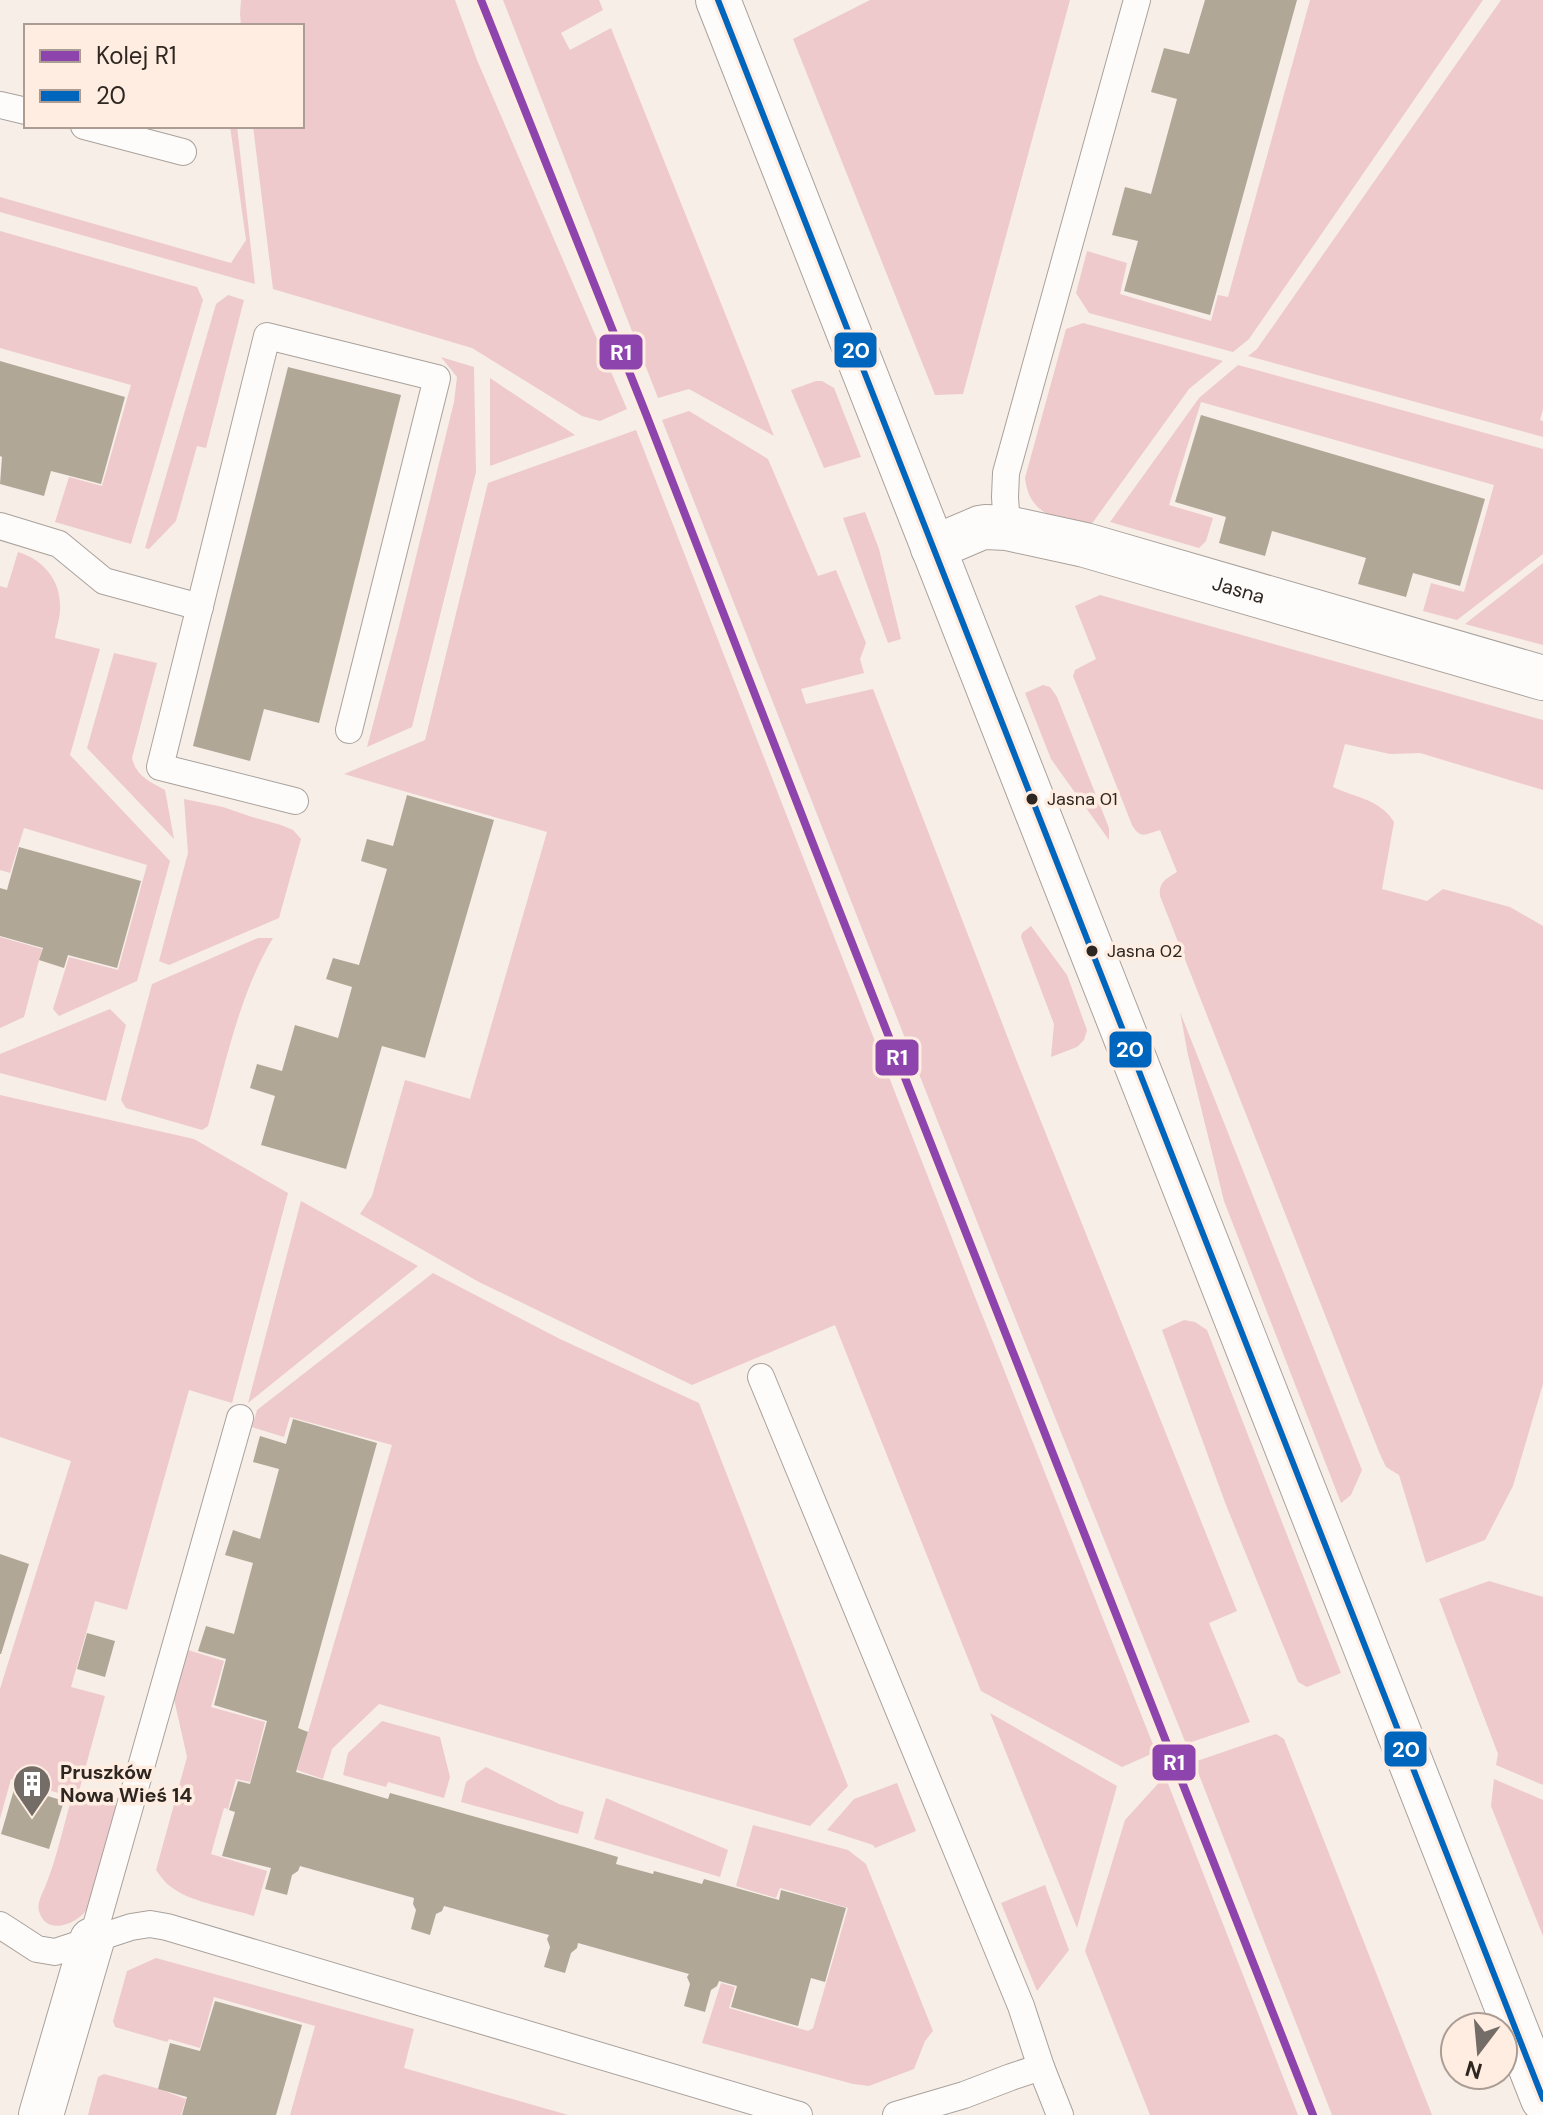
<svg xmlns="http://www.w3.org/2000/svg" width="1543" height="2115" font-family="'DM Sans',sans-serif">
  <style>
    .green { fill: #eecacc }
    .building { fill: #b1a797 }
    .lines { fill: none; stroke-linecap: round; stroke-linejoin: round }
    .lane-casing { stroke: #a9a19b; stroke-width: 28 }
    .street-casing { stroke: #a9a19b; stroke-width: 46 }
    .lane { stroke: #fefcfb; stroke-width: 26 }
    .street { stroke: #fefcfb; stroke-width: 44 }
    .bus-1-casing { stroke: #feede0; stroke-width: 12 }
    .bus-1 { stroke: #0065bd; stroke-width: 6 }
    .rail-1-casing { stroke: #feede0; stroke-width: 14 }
    .rail-1 { stroke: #8e44ad; stroke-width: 8 }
    .bus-dot { fill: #2e2620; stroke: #feede0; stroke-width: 3 }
    .labels { text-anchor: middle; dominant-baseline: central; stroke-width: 7; stroke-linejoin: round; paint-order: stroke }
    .bus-label { font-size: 18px; fill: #2e2620; stroke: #feede0; text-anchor: start }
    .street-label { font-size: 20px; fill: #2e2620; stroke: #feede0 }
    .poi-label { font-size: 20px; font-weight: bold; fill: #2e2620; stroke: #feede0; text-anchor: start }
    .line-badge { stroke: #feede0; stroke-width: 3 }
    .badge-label { font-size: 22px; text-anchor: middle; font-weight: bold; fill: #fff }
  </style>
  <rect width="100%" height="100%" fill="#f7eee7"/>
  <g class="green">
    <path d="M241 0H455L477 60 627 409 600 421 582 416 472 348 273 289 253 126H302V26H241L240 14Z"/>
    <path d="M503 0H599L603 10 561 33 570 50 611 28 774 436 689 389 658 398Z"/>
    <path d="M870 0H1070L963 394 935 395 793 39Z"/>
    <path d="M1310 0H1483L1249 339 1233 352 1089 313 1076 293 1087 251 1127 263 1120 294 1211 321 1218 295 1228 297Z"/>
    <path d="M1501 0H1543V409L1540 420 1543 421V437L1248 356 1257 349Z"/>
    <path d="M230 126H237L255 284 0 212V197L231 263 246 240Z"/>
    <path d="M0 231 197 287 203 300 131 544 55 522 69 477 102 486 131 385 0 348Z"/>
    <path d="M228 295 244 300 206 448 197 446 176 521 149 549 145 548 216 304Z"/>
    <path d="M1083 323 1223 361 1189 389 1088 529C1057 519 1029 515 1025 478L1066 329Z"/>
    <path d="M441 357 474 367 476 472 412 727 367 747 398 630 454 402 457 377Z"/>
    <path d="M1238 365 1543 449V554L1457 620 1423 611 1431 583 1464 592 1494 485 1201 402 1169 505 1213 518 1206 541 1199 548 1110 522 1199 398Z"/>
    <path d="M490 378 575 435 490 466Z"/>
    <path d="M816 381H822L834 388 861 457 824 468 791 390Z"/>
    <path d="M689 411 768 459 818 576 836 570 866 643 860 659 864 673 801 689 806 704 873 689 1016 1059 1237 1611 1209 1623 1250 1722 1186 1744 1000 1280 662 420Z"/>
    <path d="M636 430 973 1292 1156 1752 1122 1767 981 1691 835 1325 692 1385 479 1282 360 1214 372 1196 405 1080 470 1099 547 832 344 774 425 740 488 483Z"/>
    <path d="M865 512 879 549 901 639 888 643 843 518Z"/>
    <path d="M18 552C42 559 60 579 60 605 61 616 56 628 55 638L100 649 70 755 170 861 137 981 59 1016 53 1009 69 957 118 970 147 865 24 828 10 873 0 870V586L7 588Z"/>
    <path d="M1543 563V645L1465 624Z"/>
    <path d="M1100 595 1543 720V790L1420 753 1390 754 1345 744 1333 787C1356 798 1380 799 1394 822L1382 889 1427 901 1443 889 1510 907 1543 926V1384L1513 1486 1485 1540 1426 1563 1399 1475 1386 1467 1379 1452 1160 896C1158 882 1167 878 1177 872L1160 830C1147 833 1141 841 1132 825L1073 676 1075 670 1096 659 1075 606Z"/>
    <path d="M114 653 157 663 132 758C136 776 150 782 165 790L174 839 87 748Z"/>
    <path d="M1043 685 1050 687 1057 697 1109 828V840L1051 759 1025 693Z"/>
    <path d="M184 799 223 807 252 817 281 825 293 830 301 839 279 918 169 965 159 961 188 853Z"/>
    <path d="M1031 926 1067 975 1087 1030 1084 1040 1077 1047 1051 1057 1054 1024 1021 937 1022 933Z"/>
    <path d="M0 937 42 949 24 1017 0 1028Z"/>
    <path d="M258 938H273C239 995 226 1062 208 1126L202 1130 126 1108 121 1100 152 984Z"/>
    <path d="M110 1009 126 1025 106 1101 0 1073V1054Z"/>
    <path d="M1180 1012 1362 1470 1351 1495 1341 1503 1224 1201 1188 1055Z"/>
    <path d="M0 1095 194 1139 288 1193 232 1403 189 1390 127 1610 95 1601 71 1687 105 1696 78 1795 116 1805 88 1908C78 1924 46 1937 39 1911 37 1903 42 1894 45 1887 57 1858 63 1827 72 1797L11 1779 0 1819V1689L71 1461 0 1437Z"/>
    <path d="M301 1201 418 1266 248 1403Z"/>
    <path d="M433 1273 560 1339 699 1403 848 1786 810 1826 379 1704 332 1749 323 1779 297 1770 392 1445 290 1417 284 1437 252 1427 257 1410Z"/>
    <path d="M1184 1320 1195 1322 1207 1330 1341 1673 1307 1687 1298 1682 1226 1505 1162 1330Z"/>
    <path d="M1489 1581 1543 1597V1785L1496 1765 1498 1754 1439 1599Z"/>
    <path d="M188 1650 224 1661 211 1707 265 1722 250 1782 236 1779 228 1809 224 1808 211 1854 267 1871 254 1916C233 1909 191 1902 174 1889 166 1884 161 1877 156 1870L187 1757 174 1699Z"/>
    <path d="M990 1713 1117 1786 1077 1928Z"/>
    <path d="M382 1721 440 1737 450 1777 444 1798 388 1782 386 1787 343 1775 348 1753Z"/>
    <path d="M1276 1734 1284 1739 1432 2115H1332L1194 1762Z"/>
    <path d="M486 1767 559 1804 584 1812 578 1834 461 1802 466 1782Z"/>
    <path d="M1165 1776 1298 2115H1150L1085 1951 1125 1820Z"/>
    <path d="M1494 1779 1543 1800V1936L1491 1806Z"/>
    <path d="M897 1783 916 1831 875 1848 873 1845 827 1830 854 1799Z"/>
    <path d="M606 1798 728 1850 720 1877 594 1839Z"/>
    <path d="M753 1825 848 1850 866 1864 933 2031 925 2041 914 2069 869 2086 853 2084 702 2043 721 1983 735 1987 729 2008 808 2031 813 2028 848 1908 780 1888 776 1898 736 1886Z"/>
    <path d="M1045 1885 1069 1950 1037 1991 1001 1903Z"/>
    <path d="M156 1958 414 2029 404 2068 568 2115H290L315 2026 214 1997 200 2048 169 2039 167 2042 115 2027 113 2021 127 1971Z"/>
    <path d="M104 2074 156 2088 186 2099 181 2115H88L98 2077Z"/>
  </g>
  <g class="building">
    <path d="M1205 0H1297L1210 315 1124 291 1138 241 1112 235 1125 187 1151 194 1177 99 1151 92 1164 48 1189 54Z"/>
    <path d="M0 361 125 397 101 484 51 471 44 496 0 484 2 457 0 456Z"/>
    <path d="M288 367 401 395 319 723 264 709 250 761 193 746Z"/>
    <path d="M1201 415 1485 499 1460 586 1413 573 1406 597 1358 584 1366 558 1272 531 1265 556 1219 543 1226 517 1175 502Z"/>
    <path d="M407 795 494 820 425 1058 382 1046 346 1169 261 1145 275 1096 250 1088 257 1064 282 1071 295 1025 338 1038 352 987 326 979 333 958 359 965 387 869 361 861 367 839 393 846Z"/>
    <path d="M19 847 141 881 117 968 68 955 64 968 39 960 43 948 0 936V888L7 890Z"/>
    <path d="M293 1419 377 1443 298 1728 308 1732 296 1772 388 1799 390 1793 584 1847 618 1857 616 1864 653 1874 654 1871 702 1884 704 1879 779 1900 781 1890 846 1908 825 1982 811 1978 798 2026 731 2007 737 1986 719 1981 717 1986 711 1990 705 2012 684 2006 690 1984 687 1977 689 1974 578 1943 577 1948 571 1953 565 1973 544 1967 550 1947 547 1939 549 1935 444 1906 442 1911 436 1914 430 1935 411 1929 416 1910 413 1904 414 1898 300 1866 298 1871 292 1875 287 1895 265 1889 271 1868 222 1856 235 1812 229 1810 238 1781 250 1784 267 1721 214 1705 226 1659 198 1651 206 1626 234 1634 253 1563 225 1555 233 1530 260 1539 279 1469 253 1462 260 1436 286 1444Z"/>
    <path d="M0 1554 29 1564 1 1654H0Z"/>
    <path d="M87 1633 115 1641 105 1677 77 1669Z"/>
    <path d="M15 1786 64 1801 49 1849 1 1834Z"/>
    <path d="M215 2001 302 2025 276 2115H182L187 2097 158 2089 170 2043 200 2051Z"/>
  </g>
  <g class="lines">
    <g class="lane-casing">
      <g id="lane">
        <path d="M0 105 26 111"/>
        <path d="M84 126 183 152"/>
        <path d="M0 526 59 544 104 581 200 607"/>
        <path d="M1007 528 1005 497 1006 473 1137 0"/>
        <path d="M295 801 160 767 267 336 437 378 349 730"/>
        <path d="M761 1377 1021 2006 1041 2067 1060 2115"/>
        <path d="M0 1925 37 1949 55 1952 131 1927 150 1924 167 1927 799 2115"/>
        <path d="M92 1940 240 1418"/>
        <path d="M896 2115 964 2095 1011 2077 1041 2067"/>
      </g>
    </g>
    <g class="street-casing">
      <g id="street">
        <path d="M718 0 1543 2099"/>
        <path id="s1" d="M933 548 980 528 986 527 1007 528 1085 545 1543 678"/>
        <path d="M41 2115 92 1940"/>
      </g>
    </g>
    <use href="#lane" class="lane"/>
    <use href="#street" class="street"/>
    <g class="bus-1-casing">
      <path id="bus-1" d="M718 0 1543 2099"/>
    </g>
    <use href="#bus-1" class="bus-1"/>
    <g class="rail-1-casing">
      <path id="rail-1" d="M481 0 646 414 815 849 1313 2115"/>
    </g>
    <use href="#rail-1" class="rail-1"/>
  </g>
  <defs>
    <g id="building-pin" transform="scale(2)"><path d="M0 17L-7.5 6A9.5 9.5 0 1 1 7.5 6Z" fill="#746c66" stroke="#feede0"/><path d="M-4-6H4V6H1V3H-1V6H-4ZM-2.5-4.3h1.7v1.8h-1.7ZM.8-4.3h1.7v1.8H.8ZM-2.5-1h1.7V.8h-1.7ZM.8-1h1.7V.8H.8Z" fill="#fff"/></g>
  </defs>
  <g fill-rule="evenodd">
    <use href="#building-pin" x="32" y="1784"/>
  </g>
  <g class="bus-dot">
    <circle cx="1032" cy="799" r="7"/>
    <circle cx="1092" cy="951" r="7"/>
  </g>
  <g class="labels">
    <g class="bus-label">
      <text x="1047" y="799">Jasna 01</text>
      <text x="1107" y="951">Jasna 02</text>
    </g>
    <g class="street-label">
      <text stroke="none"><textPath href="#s1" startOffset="318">Jasna</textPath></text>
    </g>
    <g class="poi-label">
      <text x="60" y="1772">Pruszków<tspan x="60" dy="23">Nowa Wieś 14</tspan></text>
    </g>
  </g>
  <g class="line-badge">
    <rect x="833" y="331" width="45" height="38" rx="8" fill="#0065bd"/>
    <rect x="598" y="333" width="46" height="38" rx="8" fill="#8e44ad"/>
    <rect x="1108" y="1030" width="45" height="39" rx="8" fill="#0065bd"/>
    <rect x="874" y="1038" width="46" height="39" rx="8" fill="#8e44ad"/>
    <rect x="1383" y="1730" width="45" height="38" rx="8" fill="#0065bd"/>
    <rect x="1151" y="1743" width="46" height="39" rx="8" fill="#8e44ad"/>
  </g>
  <g class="badge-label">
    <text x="856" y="358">20</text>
    <text x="621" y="360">R1</text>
    <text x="1130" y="1057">20</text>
    <text x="897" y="1065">R1</text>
    <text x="1406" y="1757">20</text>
    <text x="1174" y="1770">R1</text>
  </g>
  <rect x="24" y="24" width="280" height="104" fill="#feede0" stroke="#ab9d93" stroke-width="2"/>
  <rect x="40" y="50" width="40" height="12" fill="#8e44ad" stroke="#ab9d93" stroke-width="2"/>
  <text x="96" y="64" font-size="24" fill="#2e2620">Kolej R1</text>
  <rect x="40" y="90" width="40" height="12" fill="#0065bd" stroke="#ab9d93" stroke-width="2"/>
  <text x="96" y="104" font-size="24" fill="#2e2620">20</text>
  <g transform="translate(1479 2051) rotate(196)"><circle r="38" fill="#feede0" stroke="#ab9d93" stroke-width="2"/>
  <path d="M0-6L14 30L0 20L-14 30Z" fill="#746c66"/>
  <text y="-12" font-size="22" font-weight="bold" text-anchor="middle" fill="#2e2620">N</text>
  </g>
</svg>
